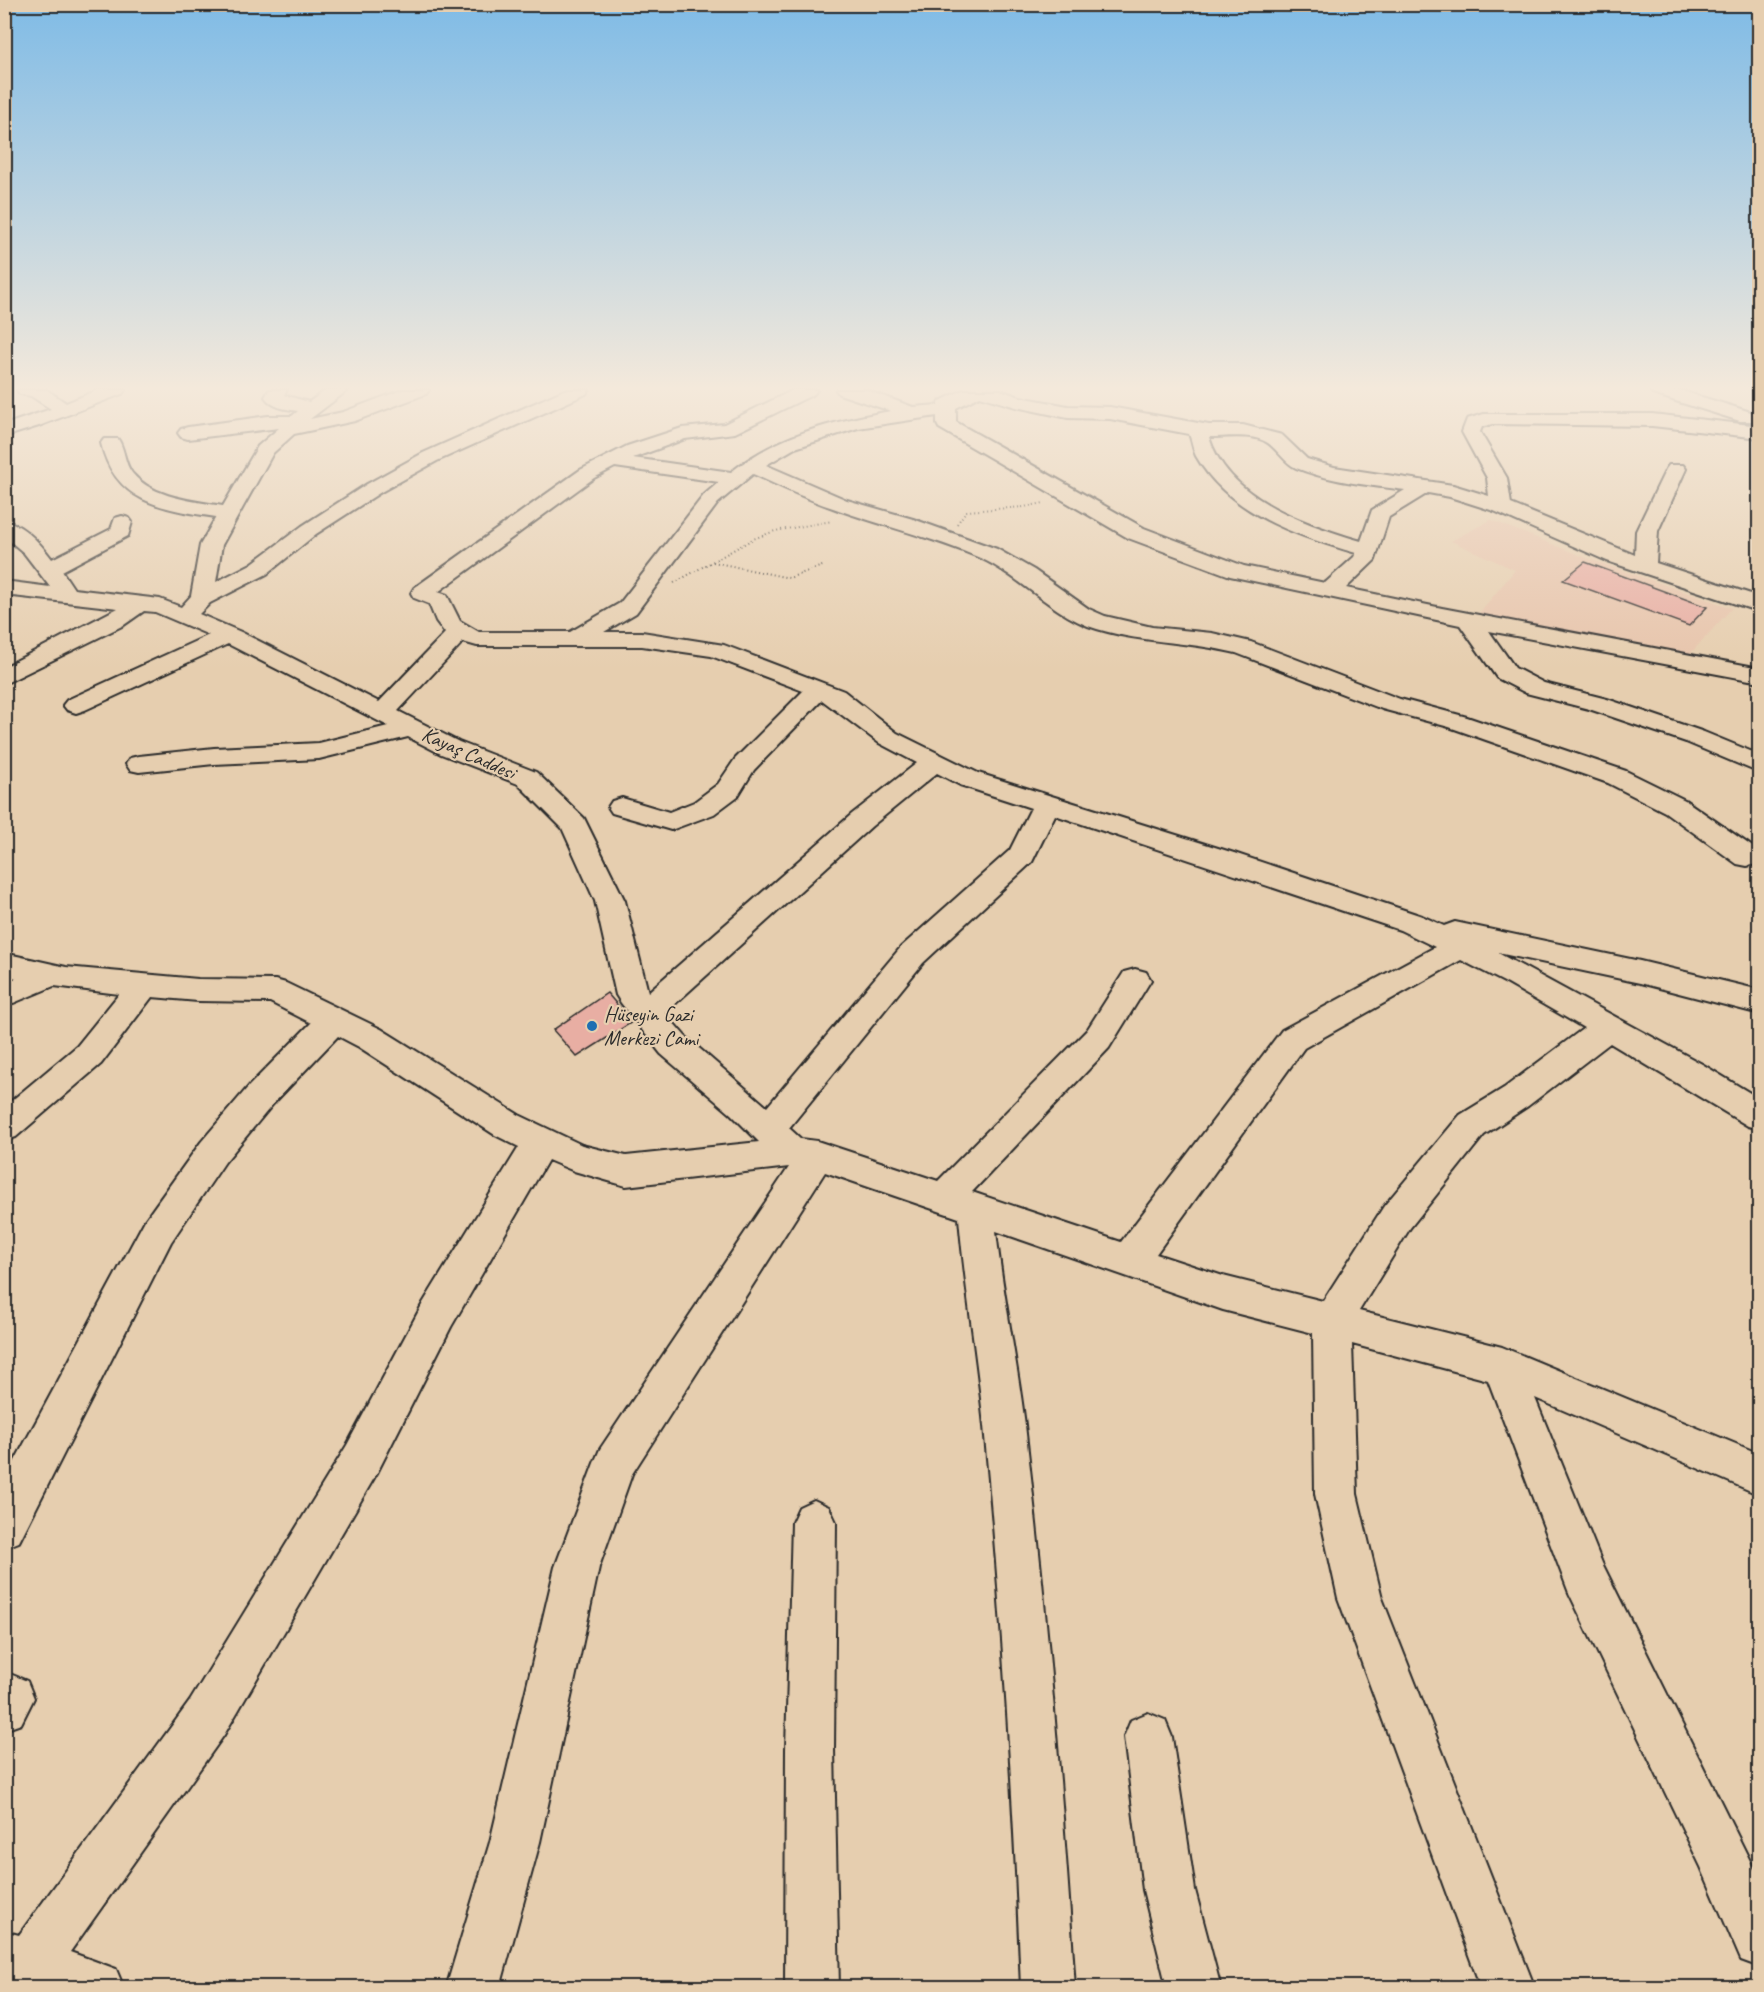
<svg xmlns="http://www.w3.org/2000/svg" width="1764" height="1992" font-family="Caveat,sans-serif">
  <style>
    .built { fill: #e7c4ab }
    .building { fill: #e8aea3; stroke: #2b2b2b; stroke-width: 1.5 }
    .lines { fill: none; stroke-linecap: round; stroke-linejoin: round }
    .minor-casing { stroke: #2b2b2b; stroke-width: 4 }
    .path { stroke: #2b2b2b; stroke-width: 2; stroke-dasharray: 1 3; stroke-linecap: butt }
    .minor { fill: #e6ceaf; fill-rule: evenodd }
    .poi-dot { fill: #1f6fb2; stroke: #e6ceaf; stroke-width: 2 }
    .labels { text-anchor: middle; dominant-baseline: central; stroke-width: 4.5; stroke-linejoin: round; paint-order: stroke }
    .street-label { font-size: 21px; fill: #2b2b2b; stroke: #e6ceaf }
    .poi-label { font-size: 21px; fill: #2b2b2b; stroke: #e6ceaf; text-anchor: start }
  </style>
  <rect width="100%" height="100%" fill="#e6ceaf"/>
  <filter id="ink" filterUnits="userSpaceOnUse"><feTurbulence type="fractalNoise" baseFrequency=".0167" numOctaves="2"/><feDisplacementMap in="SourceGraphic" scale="12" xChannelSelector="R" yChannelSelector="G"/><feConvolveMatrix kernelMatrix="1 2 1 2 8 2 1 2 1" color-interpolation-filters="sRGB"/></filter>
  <g filter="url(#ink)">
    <path class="built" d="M1491 520 1589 559 1732 608 1688 656 1476 617 1515 570 1451 541Z"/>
    <g class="building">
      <path d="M1585 562 1707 607 1689 626 1563 580Z"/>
      <path d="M607 993 632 1022 577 1057 553 1030Z"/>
    </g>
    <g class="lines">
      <g class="minor-casing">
        <g id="minor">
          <path d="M17 390H47L66 403 98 390H125L122 394 39 426 4 437V425L51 409 31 396 20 394Z"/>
          <path d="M269 390H287L284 395 309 402 326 390H348L310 419 343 412 402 390H429L426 394 355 421 294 434 273 453 222 545 216 582 251 564 302 526 367 484 423 453 564 390H589L586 394 437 461 381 492 316 534 267 574 210 603 199 614 241 632 379 702 445 633 436 621 429 604 414 598 411 593 414 588 580 470 627 446 682 428 724 424 793 390H817L814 394 735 433 685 439 633 458 731 472C777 435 834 421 891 411L839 394 836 390H866L913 407 938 405 940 401 963 390H1000L1020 397 1068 406 1110 407 1209 425H1243L1282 435 1307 459 1334 467 1453 485 1489 496 1487 478 1462 432 1467 419 1484 414H1652L1760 426V438L1652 426 1492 424 1482 427 1480 432 1507 478 1511 504 1635 555 1636 531 1666 469 1669 465H1683L1686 469 1658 531 1656 563 1760 597V612L1607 561 1494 511 1450 497 1428 493 1389 517 1375 560 1346 588 1442 608 1760 668V682L1489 631 1515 668 1544 683 1607 699 1704 732 1760 755V773L1686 742 1589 709 1526 693 1497 678 1460 625 1230 576 1128 538 939 428 937 424V416L858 428 795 448 766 465 847 500 913 519 997 549 1034 570 1089 609 1105 616 1152 627 1212 633 1251 642 1400 699 1467 717 1626 771 1685 800 1757 850 1760 854 1757 864 1747 866 1737 864 1665 812 1608 783 1449 727 1382 709 1236 653C1187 641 1136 643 1088 626 1051 612 1018 575 980 558 932 537 882 526 833 508 806 499 780 486 753 474L718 503 636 613 604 632H642L724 645 844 691 897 733 978 773 1234 853 1422 916 1444 926 1455 922 1640 961 1760 990V1014L1640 983 1498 953 1702 1064 1760 1099V1129L1748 1126 1610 1043 1528 1106 1484 1135 1410 1228 1359 1311 1502 1347 1760 1454V1495L1535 1398 1602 1563 1760 1881V1967L1741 1960 1701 1867 1569 1593 1488 1380 1352 1344 1357 1494 1382 1598 1535 1988H1481L1338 1598 1315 1494 1313 1333 1223 1310 996 1231C1003 1296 1017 1360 1025 1425 1047 1612 1063 1800 1075 1988H1021C1014 1800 1002 1613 984 1426 977 1356 965 1288 959 1218L825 1172 632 1474 599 1567 540 1842 500 1988H446L490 1842 555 1567 594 1463 600 1449 789 1167 626 1186 574 1171 548 1160 451 1327 377 1473 224 1735 70 1952 116 1969 124 1988H4V1931L19 1935 190 1701 347 1445 423 1303 519 1147 495 1135 359 1047 338 1036 273 1104 225 1162 171 1242 19 1542 4 1548V1481L145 1220 201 1142 249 1086 311 1023 270 1002 198 1001 152 997 101 1064 16 1137 4 1141V1107L77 1046 119 994 54 986 4 1007V983L16 978 4 975V953L66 967 198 979 275 980 286 983 381 1029 519 1115 582 1145 626 1156 759 1142 731 1114 661 1054 621 1003 616 995 595 901 562 828 518 784 441 754 408 737 319 759 214 764 139 772 130 770 126 764 130 758 139 756 214 748 319 743 388 726 228 644 85 710 76 713 67 710 63 705 67 700 209 635 155 612 144 611 124 625 4 684V667L118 608 4 595V581L50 587 24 553 4 536V520C24 525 40 543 52 559L111 529 115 518 122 516 129 518 132 522 128 536 62 571 74 589 160 599 181 607 191 596 200 545 216 517C163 509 115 503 101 443L104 439H118C125 449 124 463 132 473 153 498 193 501 223 506L258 446 279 428 188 439 181 437 178 433 181 429 188 427 268 416H292L298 411C285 409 273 408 265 397ZM980 396 1016 407 1068 418 1110 419 1189 434C1192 441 1193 450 1196 456 1228 513 1297 536 1356 553L1354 557 1325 583 1244 566 1144 528 956 422V408ZM1209 437C1227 437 1253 433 1268 443 1278 450 1285 463 1296 468 1330 482 1369 485 1405 490L1372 510 1361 541C1304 524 1228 499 1209 437ZM615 467 719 482 704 495 620 603 570 632H479L460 621 447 595 438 592 594 478ZM463 642 477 646H642L711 656 803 691 735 759 718 784 694 802 669 812 622 798 612 801 608 807 612 813 671 830 714 814 738 796 754 770 822 700 879 743 917 763 852 814 648 992 625 901 584 818 536 772 459 742 398 711ZM937 773 960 785 1031 808 1010 850 901 947 767 1107 685 1036 665 1013 872 826ZM1055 815 1400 930 1435 947 1282 1030 1121 1242 972 1192 1109 1048 1151 980 1146 972 1135 969 1124 972 1087 1030 938 1181 817 1141 801 1139 789 1128 923 963 1032 862ZM1461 960 1508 984 1584 1028 1504 1088 1460 1115 1384 1206 1323 1301 1223 1276 1156 1254 1304 1048Z"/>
          <path d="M1650 390H1679L1754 413 1756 417 1754 421H1740L1653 394Z"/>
          <path d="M814 1500 829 1507 836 1522 834 1749 839 1988H785L786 1749 792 1522 799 1507Z"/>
          <path d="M10 1674 27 1681 34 1698 21 1724 4 1730V1677Z"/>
          <path d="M1148 1713 1165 1720 1172 1737 1195 1890 1221 1988H1167L1143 1890 1124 1737 1131 1720Z"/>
        </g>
      </g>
      <g class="path">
        <path d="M957 524 966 511 1024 507 1044 503"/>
        <path d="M713 562 789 578 825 565"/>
        <path d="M674 583 753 539 775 531 832 521"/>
      </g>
      <use href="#minor" class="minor"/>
    </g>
  </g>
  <linearGradient id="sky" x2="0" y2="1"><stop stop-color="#7fbbe6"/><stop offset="0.58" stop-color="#f4e9db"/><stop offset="1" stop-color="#f4e9db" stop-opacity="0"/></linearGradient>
  <rect width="1764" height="669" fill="url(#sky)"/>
  <circle class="poi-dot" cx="592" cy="1026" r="6"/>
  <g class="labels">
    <g class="street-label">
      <text transform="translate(469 753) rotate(24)">Kayaş Caddesi</text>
    </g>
    <g class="poi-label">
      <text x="604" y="1014">Hüseyin Gazi<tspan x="604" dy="24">Merkezi Cami</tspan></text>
    </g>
  </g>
  <rect width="1764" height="1992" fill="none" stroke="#e6ceaf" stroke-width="24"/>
  <rect x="12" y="12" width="1740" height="1968" fill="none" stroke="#2b2b2b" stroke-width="2" filter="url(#ink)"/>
</svg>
